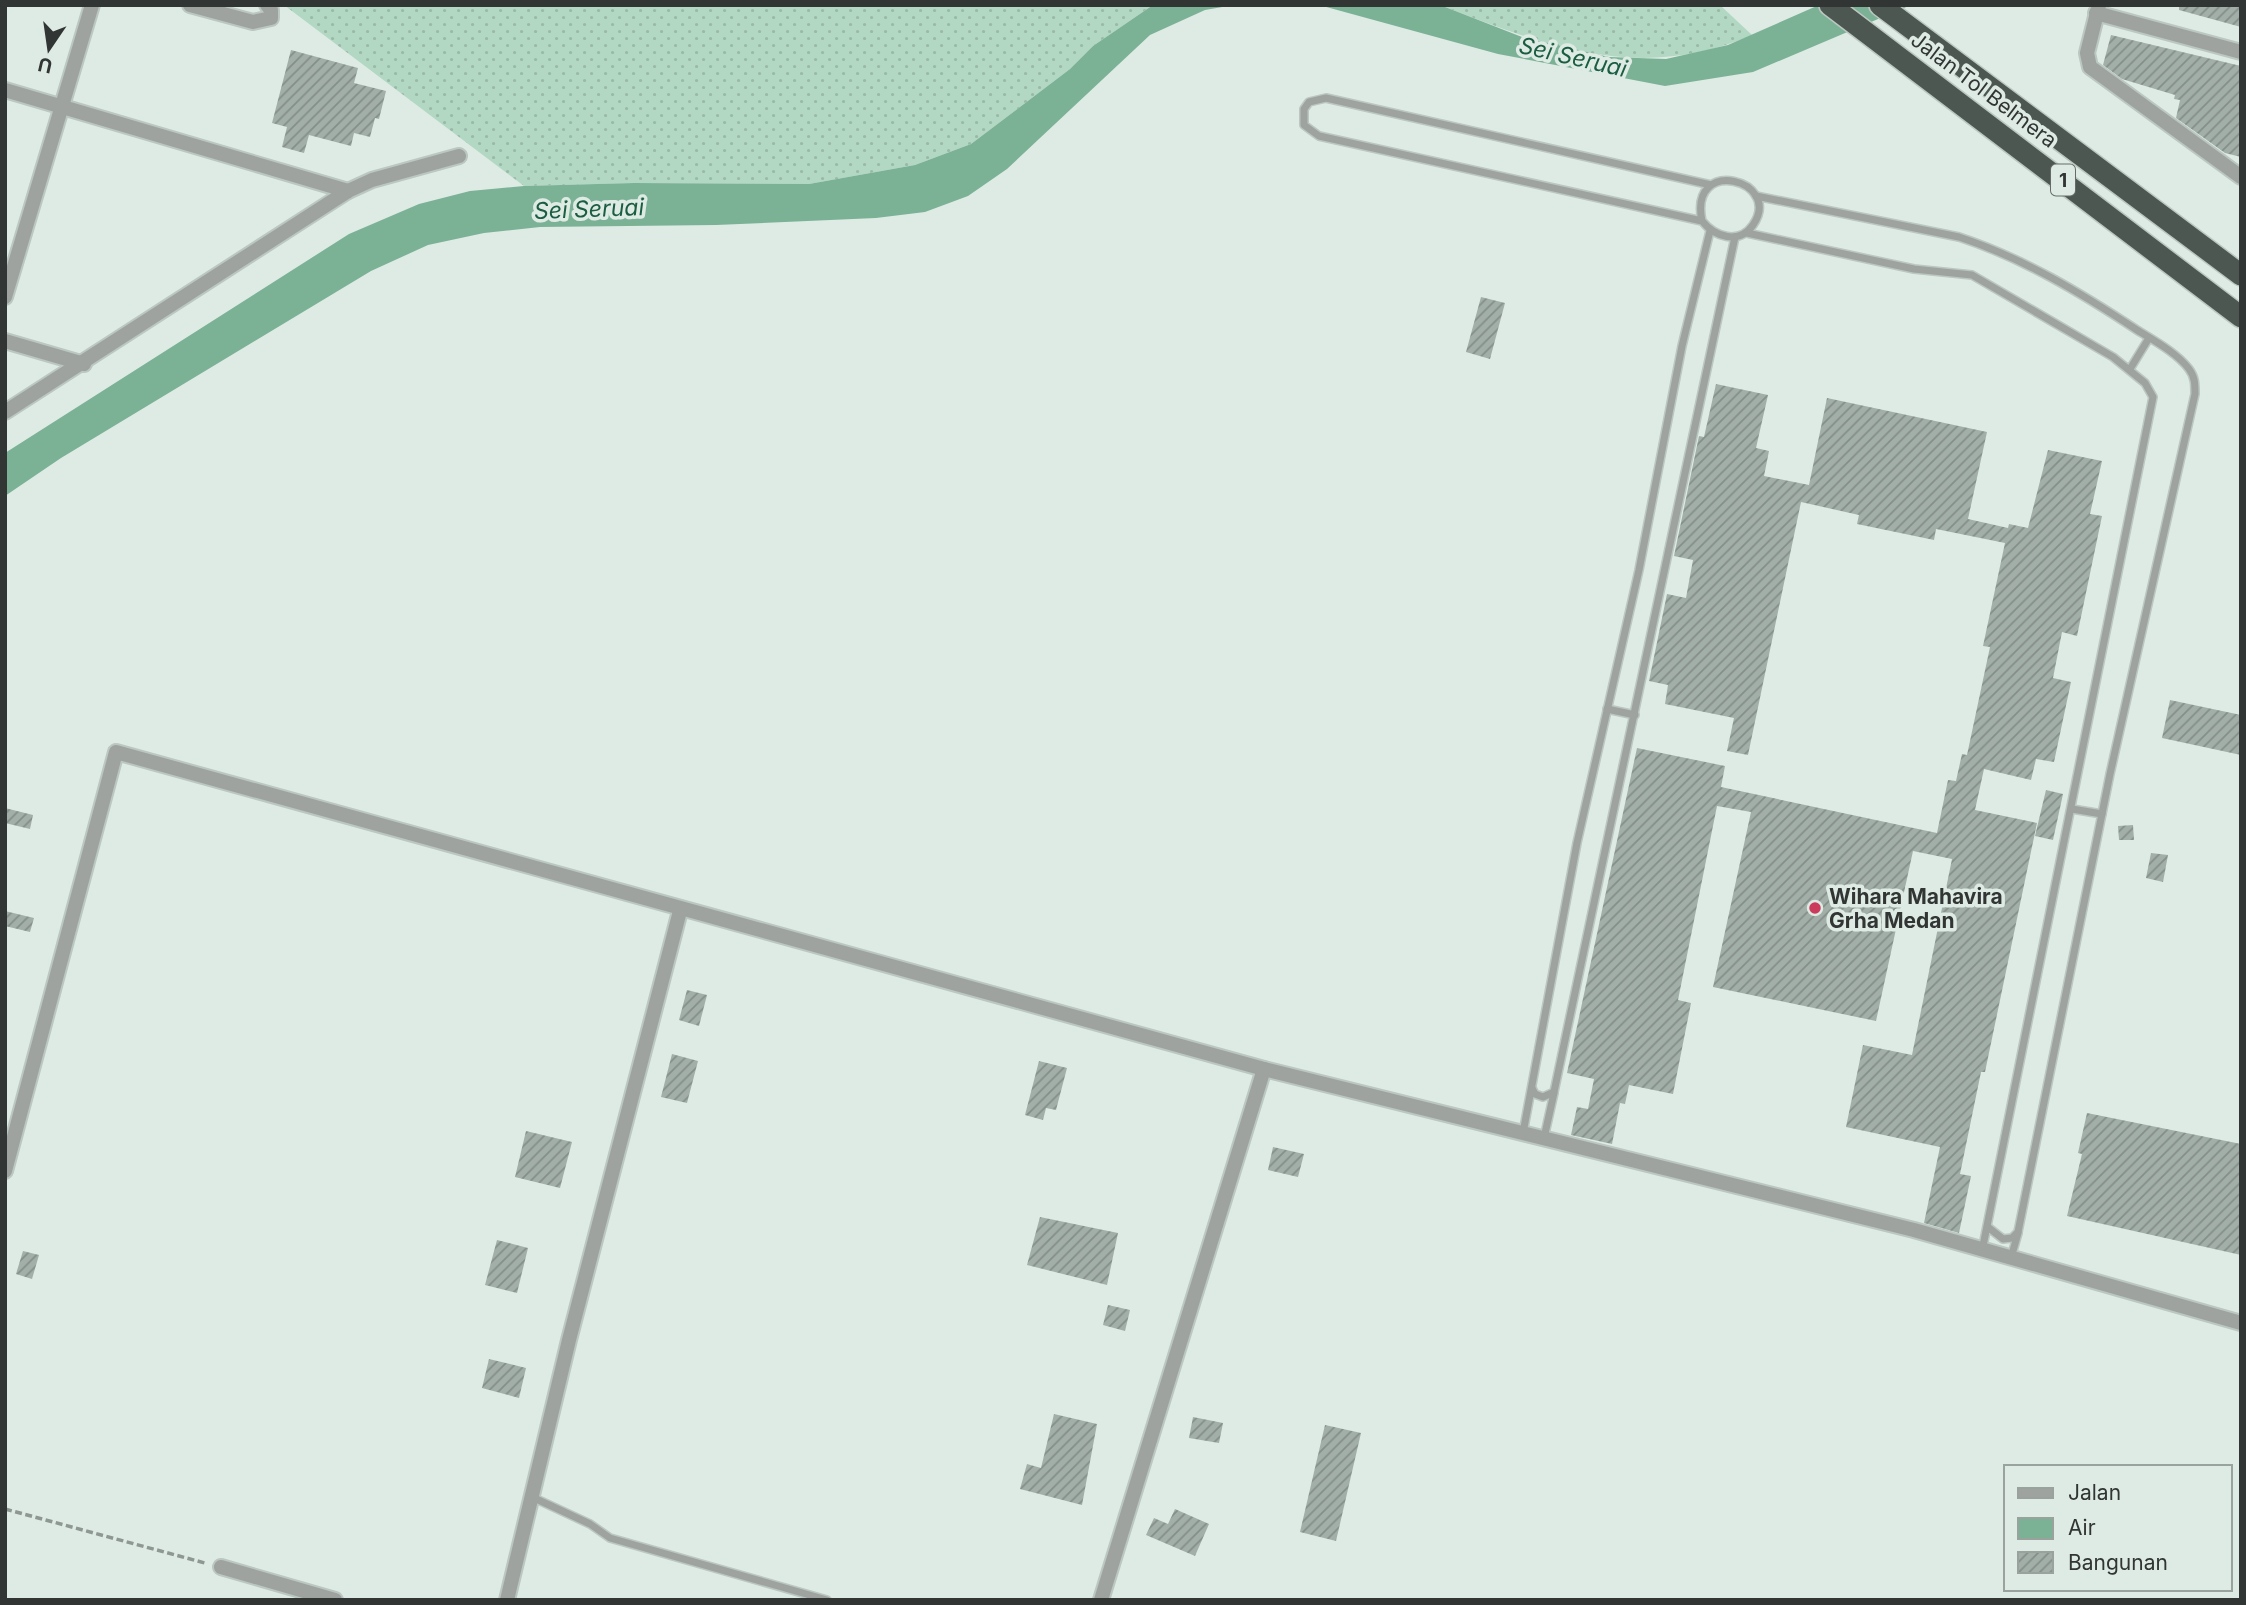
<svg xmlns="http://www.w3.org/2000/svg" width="2246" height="1605" font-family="Inter,sans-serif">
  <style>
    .grass { fill: url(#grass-dots) }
    .water { fill: #7bb296 }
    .building { fill: url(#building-hatch) }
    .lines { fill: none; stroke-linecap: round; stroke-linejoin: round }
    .service-casing { stroke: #bbc7c1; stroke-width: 10 }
    .minor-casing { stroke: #bbc7c1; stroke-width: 18 }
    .motorway-casing { stroke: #bbc7c1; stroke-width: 24 }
    .path { stroke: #8e9792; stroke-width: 3.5; stroke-dasharray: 7 3.5; stroke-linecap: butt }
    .service { stroke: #9ea3a0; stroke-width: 7 }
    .minor { stroke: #9ea3a0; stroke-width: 14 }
    .motorway { stroke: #4d5751; stroke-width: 21 }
    .poi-dot { fill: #cb3b5c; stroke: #deebe4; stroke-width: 2.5 }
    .labels { text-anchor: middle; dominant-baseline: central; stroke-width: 7; stroke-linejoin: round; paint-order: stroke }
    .shield { fill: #deebe4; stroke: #656c68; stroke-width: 2 }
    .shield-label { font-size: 19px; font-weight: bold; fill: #313533 }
    .street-label { font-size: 21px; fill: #313533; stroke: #deebe4 }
    .poi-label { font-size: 21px; font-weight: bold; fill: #313533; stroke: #deebe4; text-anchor: start }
    .water-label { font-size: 23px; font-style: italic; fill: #1a5d41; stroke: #deebe4 }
  </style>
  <defs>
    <pattern id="grass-dots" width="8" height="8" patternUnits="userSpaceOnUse" patternTransform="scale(1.75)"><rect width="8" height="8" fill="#b2d8c3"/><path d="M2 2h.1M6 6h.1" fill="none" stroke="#9abaa8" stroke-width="1.8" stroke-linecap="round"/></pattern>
    <pattern id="building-hatch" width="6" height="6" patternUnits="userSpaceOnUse" patternTransform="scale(1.75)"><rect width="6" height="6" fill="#a2aea8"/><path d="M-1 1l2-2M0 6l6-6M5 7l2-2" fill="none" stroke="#858e89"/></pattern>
  </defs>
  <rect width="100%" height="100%" fill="#deebe4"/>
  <g class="grass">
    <path d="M284 5H1153L1093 46 1070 69 971 144 915 165 809 184 634 183 524 186Z"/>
    <path d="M1440 5H1720L1752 35C1640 83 1547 47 1440 5Z"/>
  </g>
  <g class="water">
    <path d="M1153 5H1234L1205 10 1150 35 1007 169 968 196 925 212 876 218 716 225 540 227 484 233 428 245 371 271 61 458 5 496V453L349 234 419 204 470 191 524 186 634 183 809 184 915 165 971 144 1070 69 1093 46Z"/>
    <path d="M1319 5H1440L1522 37 1609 57 1666 59 1728 45 1819 5H1911L1753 72 1665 86 1498 54Z"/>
  </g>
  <g class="building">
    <path d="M2179 5H2241V27L2179 10Z"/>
    <path d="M2111 35 2241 66V157L2225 153 2176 118 2180 100 2174 99 2175 95 2122 79 2103 65Z"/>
    <path d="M291 50 358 68 354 83 386 91 379 119 375 118 370 137 354 133 351 146 309 135 304 153 282 147 287 127 272 123Z"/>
    <path d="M1481 297 1505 303 1490 359 1466 352Z"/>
    <path d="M1716 384 1768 395 1756 448 1769 451 1764 476 1809 485 1827 398 1987 432 1968 519 2008 528 2009 524 2028 528 2048 450 2102 461 2090 514 2102 516 2077 636 2062 632 2053 678 2071 682 2054 762 2036 759 2031 780 1984 769 1975 810 2037 823 1985 1072H1981L1960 1174 1971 1176 1959 1233 1924 1223 1940 1147 1846 1127 1863 1045 1912 1055 1952 859 1913 851 1876 1021 1713 987 1751 812 1717 806 1678 1000 1691 1003 1673 1094 1629 1085 1625 1104 1620 1103 1612 1144 1571 1135 1577 1107 1588 1109 1594 1079 1567 1073 1637 748 1725 766 1721 787 1937 833 1948 780 1956 781 1962 754 1967 755 1990 647 1983 646 2005 543 1936 529 1934 540 1857 524 1859 515 1801 502 1748 755 1727 751 1734 718 1665 704 1668 685 1649 681 1667 594 1686 598 1693 560 1674 556 1699 436 1704 437Z"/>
    <path d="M2170 700 2241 715V755L2162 738Z"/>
    <path d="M2046 790 2063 794 2053 840 2035 836Z"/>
    <path d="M5 808 33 815 30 829 5 823Z"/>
    <path d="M2133 825 2134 840H2119L2118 826Z"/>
    <path d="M2151 853 2168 855 2163 882 2146 878Z"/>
    <path d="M5 911 34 918 30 932 5 926Z"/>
    <path d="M687 990 707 995 699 1026 679 1020Z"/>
    <path d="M672 1054 698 1061 687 1103 661 1097Z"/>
    <path d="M1039 1061 1067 1068 1056 1110 1046 1108 1043 1120 1025 1115Z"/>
    <path d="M2087 1113 2241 1144V1255L2067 1216 2082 1154 2078 1153Z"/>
    <path d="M526 1131 572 1142 560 1188 515 1177Z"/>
    <path d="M1273 1147 1304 1154 1298 1177 1268 1170Z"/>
    <path d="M1040 1217 1118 1233 1107 1285 1027 1265Z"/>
    <path d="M497 1240 528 1248 517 1293 485 1285Z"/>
    <path d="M23 1251 39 1255 32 1279 16 1274Z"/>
    <path d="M1108 1305 1130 1310 1125 1331 1103 1325Z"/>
    <path d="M489 1359 526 1368 519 1398 482 1388Z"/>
    <path d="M1054 1414 1097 1424 1082 1505 1020 1489 1027 1464 1041 1468Z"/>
    <path d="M1193 1417 1223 1423 1219 1443 1189 1438Z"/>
    <path d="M1325 1425 1361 1433 1336 1541 1300 1532Z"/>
    <path d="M1175 1509 1209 1524 1195 1556 1146 1535 1154 1518 1168 1524Z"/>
  </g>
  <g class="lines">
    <g class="service-casing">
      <g id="service">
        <path d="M1756 196 1959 237C2023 258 2081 293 2137 330 2153 340 2177 353 2189 369 2195 377 2195 384 2195 394L2110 774 2018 1232 2012 1238 2003 1239 1989 1228"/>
        <path d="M1702 221C1688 155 1784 180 1753 225 1739 245 1715 237 1702 221L1319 136 1304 125V109L1309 102 1326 98 1711 185"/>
        <path d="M1747 233 1914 269 1972 275 2113 357 2145 383 2153 397 1982 1251"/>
        <path d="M2130 369 2149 338"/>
        <path d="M1607 709 1635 715"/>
        <path d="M2072 809 2102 814"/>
        <path d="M1532 1088 1535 1094 1543 1097 1554 1092 1735 237"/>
        <path d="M1523 1133 1577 843 1639 570 1682 346 1710 231"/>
        <path d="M1544 1138 1554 1093"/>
        <path d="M2011 1258 2018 1233"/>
        <path d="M532 1497 590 1524 610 1538 827 1600"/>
      </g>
    </g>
    <g class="minor-casing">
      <g id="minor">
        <path d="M190 5 253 22 271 18V10L267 5"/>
        <path d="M2099 5 2087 53 2090 67 2241 177"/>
        <path d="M2096 13 2241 52"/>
        <path d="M5 90 348 191"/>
        <path d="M5 297 92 5"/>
        <path d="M5 341 84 364"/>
        <path d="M5 412 348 191 372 180 459 156"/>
        <path d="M5 1171 116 752 1264 1069 1914 1230 2241 1323"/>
        <path d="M221 1567 335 1600"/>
        <path d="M507 1600 569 1340 680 911"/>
        <path d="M1101 1600 1264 1069"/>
      </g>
    </g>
    <g class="motorway-casing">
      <g id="motorway">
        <path d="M1830 5 2241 317"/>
        <path d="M1880 5 2241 275"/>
      </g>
    </g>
    <path class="path" d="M5 1509 205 1563"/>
    <use href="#service" class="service"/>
    <use href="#minor" class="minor"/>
    <use href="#motorway" class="motorway"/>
  </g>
  <circle class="poi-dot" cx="1815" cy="908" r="7"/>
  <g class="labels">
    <rect class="shield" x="2051" y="164.5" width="24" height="31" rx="5"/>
    <g class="shield-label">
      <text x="2063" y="180">1</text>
    </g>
    <g class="street-label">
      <text transform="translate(1984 90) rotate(37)">Jalan Tol Belmera</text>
    </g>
    <g class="poi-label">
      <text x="1829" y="896">Wihara Mahavira<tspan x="1829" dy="24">Grha Medan</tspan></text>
    </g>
    <g class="water-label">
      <text transform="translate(1573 57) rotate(13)">Sei Seruai</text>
      <text transform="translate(589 209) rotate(-2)">Sei Seruai</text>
    </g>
  </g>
  <rect width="2246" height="1605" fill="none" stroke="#313533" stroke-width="14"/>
  <rect x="2004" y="1465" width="228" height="126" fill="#deebe4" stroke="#99a29d" stroke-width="2"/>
  <rect x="2018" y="1488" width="35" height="10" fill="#9ea3a0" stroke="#99a29d" stroke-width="2"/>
  <text x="2068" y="1500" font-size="21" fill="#313533">Jalan</text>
  <rect x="2018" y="1518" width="35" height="21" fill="#7bb296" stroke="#99a29d" stroke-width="2"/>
  <text x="2068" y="1535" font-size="21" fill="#313533">Air</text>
  <rect x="2018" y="1552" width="35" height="21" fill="url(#building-hatch)" stroke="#99a29d" stroke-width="2"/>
  <text x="2068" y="1570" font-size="21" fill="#313533">Bangunan</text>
  <g transform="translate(49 49) rotate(193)" stroke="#deebe4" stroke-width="5" paint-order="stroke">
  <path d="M0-5L12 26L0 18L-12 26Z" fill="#313533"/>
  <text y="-10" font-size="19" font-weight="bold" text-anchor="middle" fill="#313533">U</text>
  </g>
</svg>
